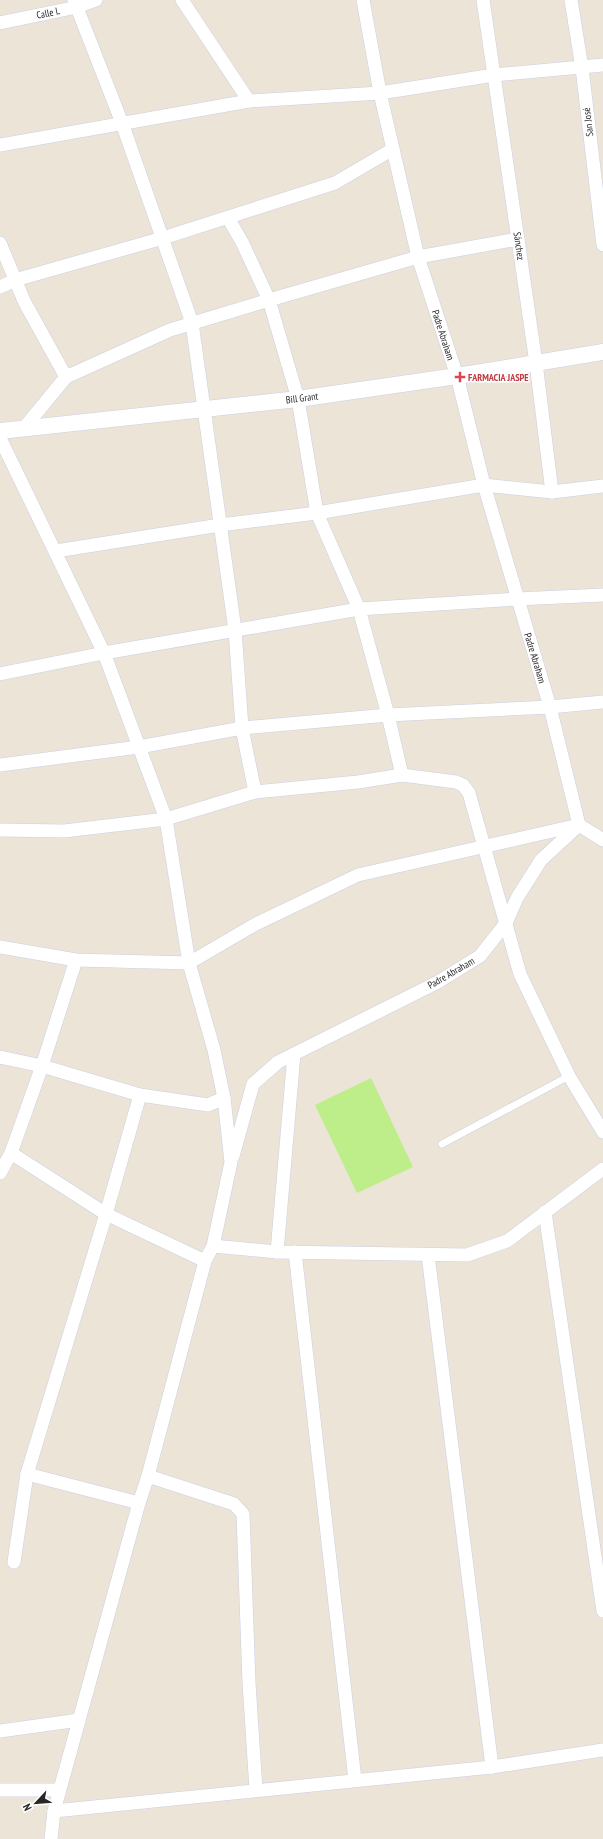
<svg xmlns="http://www.w3.org/2000/svg" width="603" height="1839" font-family="'PT Sans Narrow',sans-serif">
  <style>
    .pitch { fill: #bdee8a }
    .lines { fill: none; stroke-linecap: round; stroke-linejoin: round }
    .service-casing { stroke: #cccfe2; stroke-width: 8 }
    .minor-casing { stroke: #cccfe2; stroke-width: 14 }
    .tertiary-casing { stroke: #cccfe2; stroke-width: 17 }
    .service { stroke: #fff; stroke-width: 7 }
    .minor { stroke: #fff; stroke-width: 13 }
    .tertiary { stroke: #fff; stroke-width: 16 }
    .health-dot { fill: #e0444e; stroke: #fff; stroke-width: 1.5 }
    .labels { text-anchor: middle; dominant-baseline: central; stroke-width: 3; stroke-linejoin: round; paint-order: stroke }
    .street-label { font-size: 10px; fill: #272727; stroke: #fff }
    .health-label { font-size: 10px; font-weight: bold; fill: #be3a42; stroke: #fff; text-anchor: start }
  </style>
  <rect width="100%" height="100%" fill="#ebe4d7"/>
  <path class="pitch" d="M371 1078 413 1167 357 1193 315 1105Z"/>
  <g class="lines">
    <g class="service-casing">
      <path id="service" d="M442 1144 569 1076"/>
    </g>
    <g class="minor-casing">
      <g id="minor">
        <path d="M74 0 122 123 192 323 235 630 242 728 255 792"/>
        <path d="M182 0 249 101"/>
        <path d="M483 0 536 363 552 492"/>
        <path d="M571 0 582 68 603 245"/>
        <path d="M0 23 77 7 96 0"/>
        <path d="M0 145 249 101 380 93 494 75 603 65"/>
        <path d="M228 218 242 242 269 300 298 399 317 513 359 609 388 715 402 775"/>
        <path d="M0 243 24 301 66 377"/>
        <path d="M0 287 15 280 163 238 335 183 393 149"/>
        <path d="M24 428 66 377 170 330 269 300 418 257 518 239"/>
        <path d="M0 438 104 653 166 819 189 963 214 1050 224 1098 231 1162 213 1246 205 1261 148 1476 139 1503 54 1811 51 1839"/>
        <path d="M56 551 220 525 317 513 484 485 552 492 603 486"/>
        <path d="M0 674 104 653 359 609 517 599 603 595"/>
        <path d="M0 765 139 747 242 728 388 715 550 707 603 702"/>
        <path d="M0 830 64 831 166 819 255 792 358 782 402 775 456 782 463 785 469 793 520 974 569 1076 603 1132"/>
        <path d="M0 947 76 960 189 963 254 925 358 875 579 825 603 840"/>
        <path d="M0 1057 42 1066 140 1095 208 1105 224 1098"/>
        <path d="M11 1153 106 1214 205 1261"/>
        <path d="M233 1156 253 1084 278 1062 438 982 480 956 506 923 517 898 541 860 579 825 550 707 484 485 457 376 418 257 380 93 363 0"/>
        <path d="M0 1173 11 1153 42 1066 76 960"/>
        <path d="M545 1212 603 1611"/>
        <path d="M213 1246 277 1252 467 1255 507 1241 603 1169"/>
        <path d="M277 1252 294 1054"/>
        <path d="M295 1252 355 1780"/>
        <path d="M428 1255 492 1767"/>
        <path d="M27 1474 139 1503"/>
        <path d="M148 1476 234 1504 243 1514 249 1683 256 1790"/>
        <path d="M14 1562 27 1474 106 1214 140 1095"/>
        <path d="M0 1731 79 1720"/>
        <path d="M0 1790H59"/>
        <path d="M54 1811 492 1767 603 1750"/>
      </g>
    </g>
    <g class="tertiary-casing">
      <path id="tertiary" d="M0 431 298 399 457 376 603 352"/>
    </g>
    <use href="#service" class="service"/>
    <use href="#minor" class="minor"/>
    <use href="#tertiary" class="tertiary"/>
  </g>
  <path class="health-dot" d="M458 371h4v4h4v4h-4v4h-4v-4h-4v-4h4z"/>
  <g class="labels">
    <g class="street-label">
      <text transform="translate(48 13) rotate(-12)">Calle L</text>
      <text transform="translate(588 122) rotate(-97)">San José</text>
      <text transform="translate(519 246) rotate(82)">Sánchez</text>
      <text transform="translate(443 335) rotate(72)">Padre Abraham</text>
      <text transform="translate(302 398) rotate(-7)">Bill Grant</text>
      <text transform="translate(535 658) rotate(73)">Padre Abraham</text>
      <text transform="translate(451 973) rotate(-30)">Padre Abraham</text>
    </g>
    <g class="health-label">
      <text x="468" y="377">FARMACIA JASPE</text>
    </g>
  </g>
  <g transform="translate(36 1803) rotate(244)" stroke="#ffffff" stroke-width="3" paint-order="stroke">
  <path d="M0-3L7 15L0 10L-7 15Z" fill="#272727"/>
  <text y="-6" font-size="11" font-weight="bold" text-anchor="middle" fill="#272727">N</text>
  </g>
</svg>
